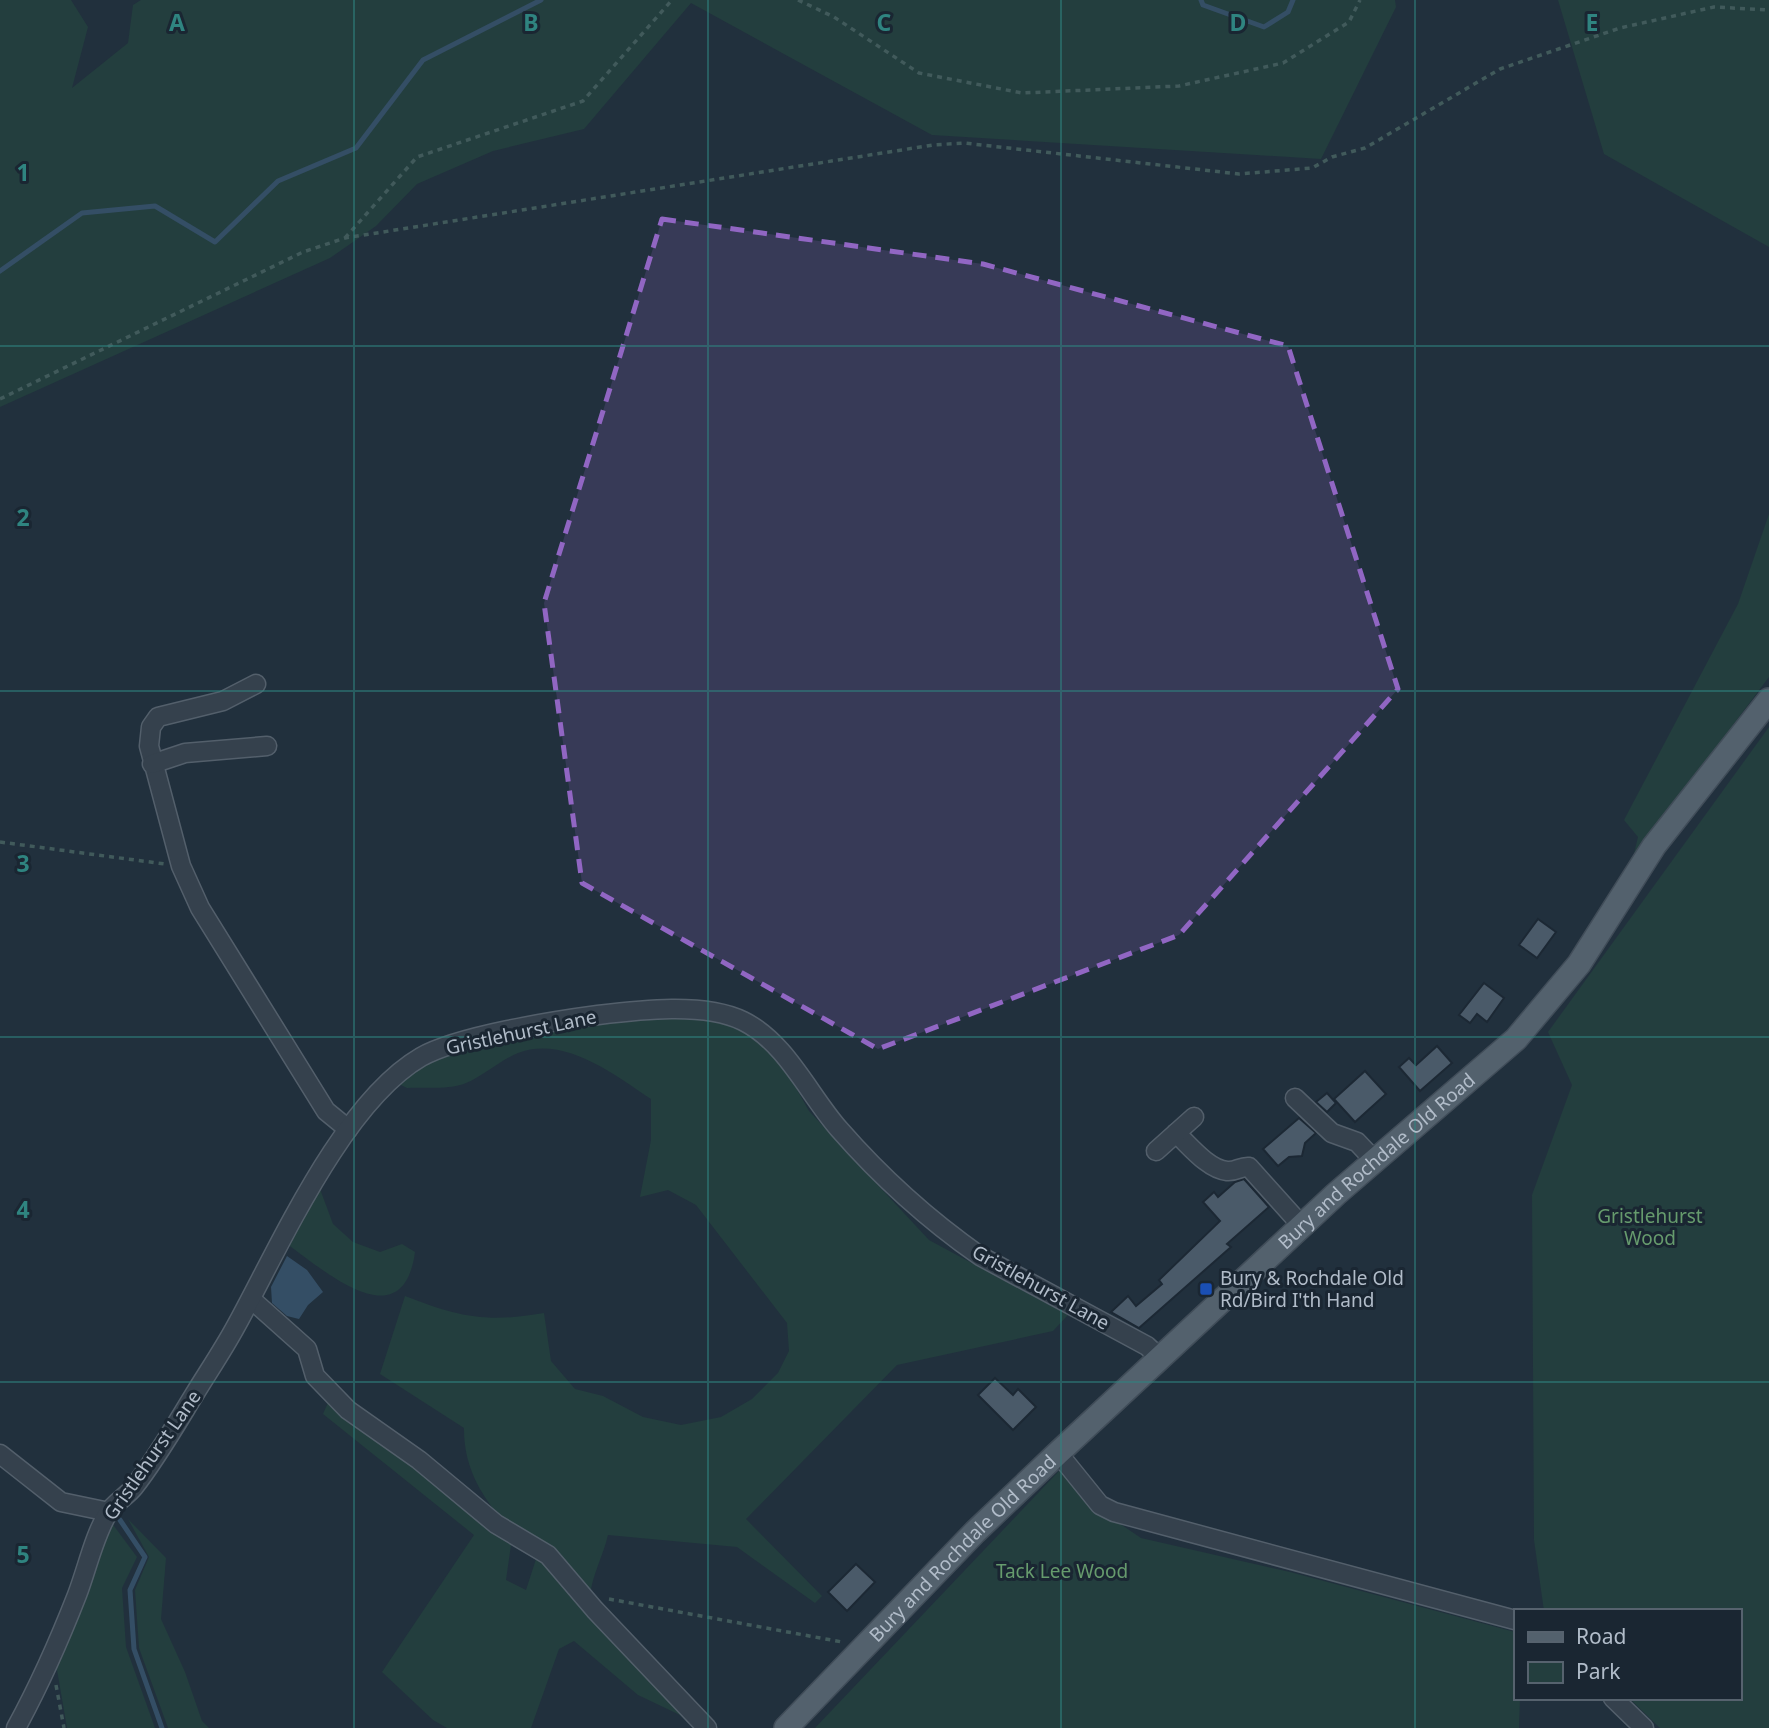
<svg xmlns="http://www.w3.org/2000/svg" width="1769" height="1728" font-family="'Noto Sans',sans-serif">
  <style>
    .green { fill: #233e3e }
    .water { fill: #344e65 }
    .lines { fill: none; stroke-linecap: round; stroke-linejoin: round }
    .stream { stroke: #344e65; stroke-width: 5 }
    .building { fill: #4a5a69; stroke: #1c2834; stroke-width: 2 }
    .minor-casing { stroke: #535f6b; stroke-width: 21 }
    .major-casing { stroke: #414d59; stroke-width: 26 }
    .path { stroke: #415a5b; stroke-width: 3.5; stroke-dasharray: 5 5; stroke-linecap: butt }
    .minor { stroke: #35414d; stroke-width: 18 }
    .major { stroke: #53616d; stroke-width: 23 }
    .marked { fill: #9166c3; fill-opacity: 0.2; stroke: #9166c3; stroke-width: 5; stroke-dasharray: 14 9; stroke-linejoin: round }
    .grid { fill: none; stroke: #2f8480; stroke-width: 2; stroke-opacity: 0.55 }
    .transit-dot { fill: #1a4fb4; stroke: #1a2632; stroke-width: 2.5 }
    .labels { text-anchor: middle; dominant-baseline: central; stroke-width: 6; stroke-linejoin: round; paint-order: stroke }
    .street-label { font-size: 19px; fill: #b1bcc9; stroke: #1a2632 }
    .park-label { font-size: 19px; fill: #669b6d; stroke: #1a2632 }
    .poi-label { font-size: 19px; fill: #b1bcc9; stroke: #1a2632; text-anchor: start }
    .grid-label { font-size: 23px; text-anchor: middle; font-weight: bold; fill: #2f8480; stroke: #1a2632; stroke-width: 6; stroke-linejoin: round; paint-order: stroke }
  </style>
  <rect width="100%" height="100%" fill="#21303d"/>
  <g class="green">
    <path d="M0 0H71L88 27 72 88 128 43 133 5 141 0H1395L1396 7 1321 159 932 135 691 3 584 129 493 151 417 184 376 226 330 258 0 407Z"/>
    <path d="M1558 0H1769V247L1604 154Z"/>
    <path d="M1769 514V677L1633 858 1638 837 1624 820 1738 604Z"/>
    <path d="M1769 727V1728H1660L1629 1698H1739V1611H1544L1534 1540 1532 1195 1572 1085 1548 1032Z"/>
    <path d="M685 1015 728 1021 756 1038 787 1072 809 1111 929 1240 1068 1315 1053 1331 897 1365 746 1519 822 1596 815 1603 737 1547 608 1535C603 1556 593 1573 590 1595 536 1550 463 1506 464 1428L380 1374 405 1296C459 1317 486 1323 544 1313L551 1361 575 1389 603 1396 643 1417 681 1425 721 1417 752 1399 778 1373 789 1351 787 1323 696 1205 668 1190 640 1197 651 1140V1099C615 1075 564 1035 518 1053 499 1061 482 1077 466 1083 450 1090 424 1087 407 1088L399 1084 430 1059 477 1045 618 1019Z"/>
    <path d="M320 1189 333 1224 353 1242 380 1252 402 1244 415 1252C403 1340 326 1272 287 1244Z"/>
    <path d="M330 1398 511 1545 506 1580 526 1590 537 1556 703 1728H694L680 1715 638 1695 574 1641 559 1649 531 1728H447L433 1720 382 1672 474 1535 323 1414Z"/>
    <path d="M1059 1471 1098 1509 1141 1538 1290 1572 1515 1632V1698H1520L1519 1728H815Z"/>
    <path d="M128 1519 166 1558 161 1619 185 1672 202 1721 209 1728H168L139 1648 135 1590 149 1557Z"/>
    <path d="M111 1522 137 1557 122 1588 126 1647 155 1728H67L56 1664Z"/>
  </g>
  <path class="water" d="M287 1256 307 1270 323 1292 308 1305 299 1319 287 1316 272 1303 271 1287Z"/>
  <g class="lines">
    <g class="stream">
      <path d="M1201 0 1203 5 1264 27 1288 12 1293 0"/>
      <path d="M0 271 82 213 155 206 215 242 278 181 356 148 423 60 541 0"/>
      <path d="M120 1520 145 1557 130 1590 134 1649 162 1728"/>
    </g>
  </g>
  <g class="building">
    <path d="M1538 919 1556 932 1537 958 1519 945Z"/>
    <path d="M1484 983 1504 998 1487 1022 1477 1014 1470 1023 1459 1015Z"/>
    <path d="M1437 1046 1452 1063 1420 1091 1399 1067 1409 1058 1416 1065Z"/>
    <path d="M1365 1071 1386 1094 1355 1122 1334 1099Z"/>
    <path d="M1327 1093 1336 1103 1327 1112 1316 1102Z"/>
    <path d="M1299 1118 1316 1133 1305 1143 1302 1156 1289 1157 1278 1166 1263 1149Z"/>
    <path d="M1244 1179 1269 1207 1227 1244 1231 1247 1139 1328 1111 1312 1128 1296 1136 1306 1162 1284 1159 1280 1220 1221 1203 1202 1214 1192 1218 1197 1235 1182Z"/>
    <path d="M995 1378 1013 1395 1018 1389 1036 1407 1013 1430 978 1395Z"/>
    <path d="M856 1564 875 1582 847 1611 828 1592Z"/>
  </g>
  <g class="lines">
    <g class="minor-casing">
      <g id="minor">
        <path d="M256 684 223 701 158 717 151 727 149 746 181 866 200 908 326 1111 348 1129"/>
        <path d="M152 764 185 753 267 746"/>
        <path d="M1295 1098 1332 1133 1357 1142 1375 1161"/>
        <path d="M1176 1133C1190 1146 1208 1169 1227 1171 1236 1172 1241 1166 1249 1167L1302 1226"/>
        <path d="M1156 1151 1194 1117"/>
        <path d="M251 1299 307 1349 315 1376 348 1410 419 1460 496 1524 548 1555 595 1610 707 1728"/>
        <path d="M1058 1453 1100 1505 1114 1512 1515 1620"/>
        <path d="M0 1454 61 1502 109 1512"/>
        <path d="M1613 1698 1644 1728"/>
        <path d="M16 1728C40 1684 59 1641 77 1595 87 1569 94 1536 108 1513 114 1503 127 1496 134 1487 156 1459 175 1426 194 1395 208 1372 223 1350 236 1326 279 1248 342 1103 421 1057 458 1036 553 1021 598 1015 639 1010 705 1002 743 1021 786 1042 809 1095 839 1129 880 1176 930 1221 980 1256L1147 1346 1160 1358"/>
      </g>
    </g>
    <g class="major-casing">
      <g id="major">
        <path id="s1" d="M786 1728 975 1532 1058 1453 1336 1194 1516 1039 1579 964 1654 846 1769 700"/>
      </g>
    </g>
    <g class="path">
      <path d="M798 0 834 17 919 73 1022 93 1179 86 1283 63 1349 22 1360 0"/>
      <path d="M345 238 417 157 583 101 672 0"/>
      <path d="M0 399 303 252 345 238 933 145 964 143 1239 174 1312 168 1332 157 1365 148 1500 69 1620 28 1714 7 1769 10"/>
      <path d="M0 842 165 864"/>
      <path d="M609 1599 842 1642"/>
      <path d="M56 1685 64 1728"/>
    </g>
    <use href="#minor" class="minor"/>
    <use href="#major" class="major"/>
  </g>
  <path class="marked" d="M662 219 983 264 1288 346 1398 689 1179 935 878 1049 582 883 544 603Z"/>
  <path class="grid" d="M354 0V1728M708 0V1728M1061 0V1728M1415 0V1728M0 346H1769M0 691H1769M0 1037H1769M0 1382H1769"/>
  <rect class="transit-dot" x="1199" y="1282" width="14" height="14" rx="3.5"/>
  <g class="labels">
    <g class="street-label">
      <text transform="translate(521 1032) rotate(-12)">Gristlehurst Lane</text>
      <text stroke="none"><textPath href="#s1" startOffset="819">Bury and Rochdale Old Road</textPath></text>
      <text transform="translate(1041 1287) rotate(29)">Gristlehurst Lane</text>
      <text transform="translate(152 1455) rotate(-55)">Gristlehurst Lane</text>
      <text stroke="none"><textPath href="#s1" startOffset="252">Bury and Rochdale Old Road</textPath></text>
    </g>
    <g class="park-label">
      <text x="1650" y="1216">Gristlehurst<tspan x="1650" dy="22">Wood</tspan></text>
      <text x="1062" y="1571">Tack Lee Wood</text>
    </g>
    <g class="poi-label">
      <text x="1220" y="1278">Bury &amp; Rochdale Old<tspan x="1220" dy="22">Rd/Bird I'th Hand</tspan></text>
    </g>
  </g>
  <g class="grid-label">
    <text x="177" y="31">A</text>
    <text x="531" y="31">B</text>
    <text x="884" y="31">C</text>
    <text x="1238" y="31">D</text>
    <text x="1592" y="31">E</text>
    <text x="23" y="181">1</text>
    <text x="23" y="526">2</text>
    <text x="23" y="872">3</text>
    <text x="23" y="1218">4</text>
    <text x="23" y="1563">5</text>
  </g>
  <rect x="1514" y="1609" width="228" height="91" fill="#1a2632" stroke="#56626e" stroke-width="2"/>
  <rect x="1528" y="1632" width="35" height="10" fill="#53616d" stroke="#56626e" stroke-width="2"/>
  <text x="1576" y="1644" font-size="21" fill="#b1bcc9">Road</text>
  <rect x="1528" y="1662" width="35" height="21" fill="#233e3e" stroke="#56626e" stroke-width="2"/>
  <text x="1576" y="1679" font-size="21" fill="#b1bcc9">Park</text>
</svg>
